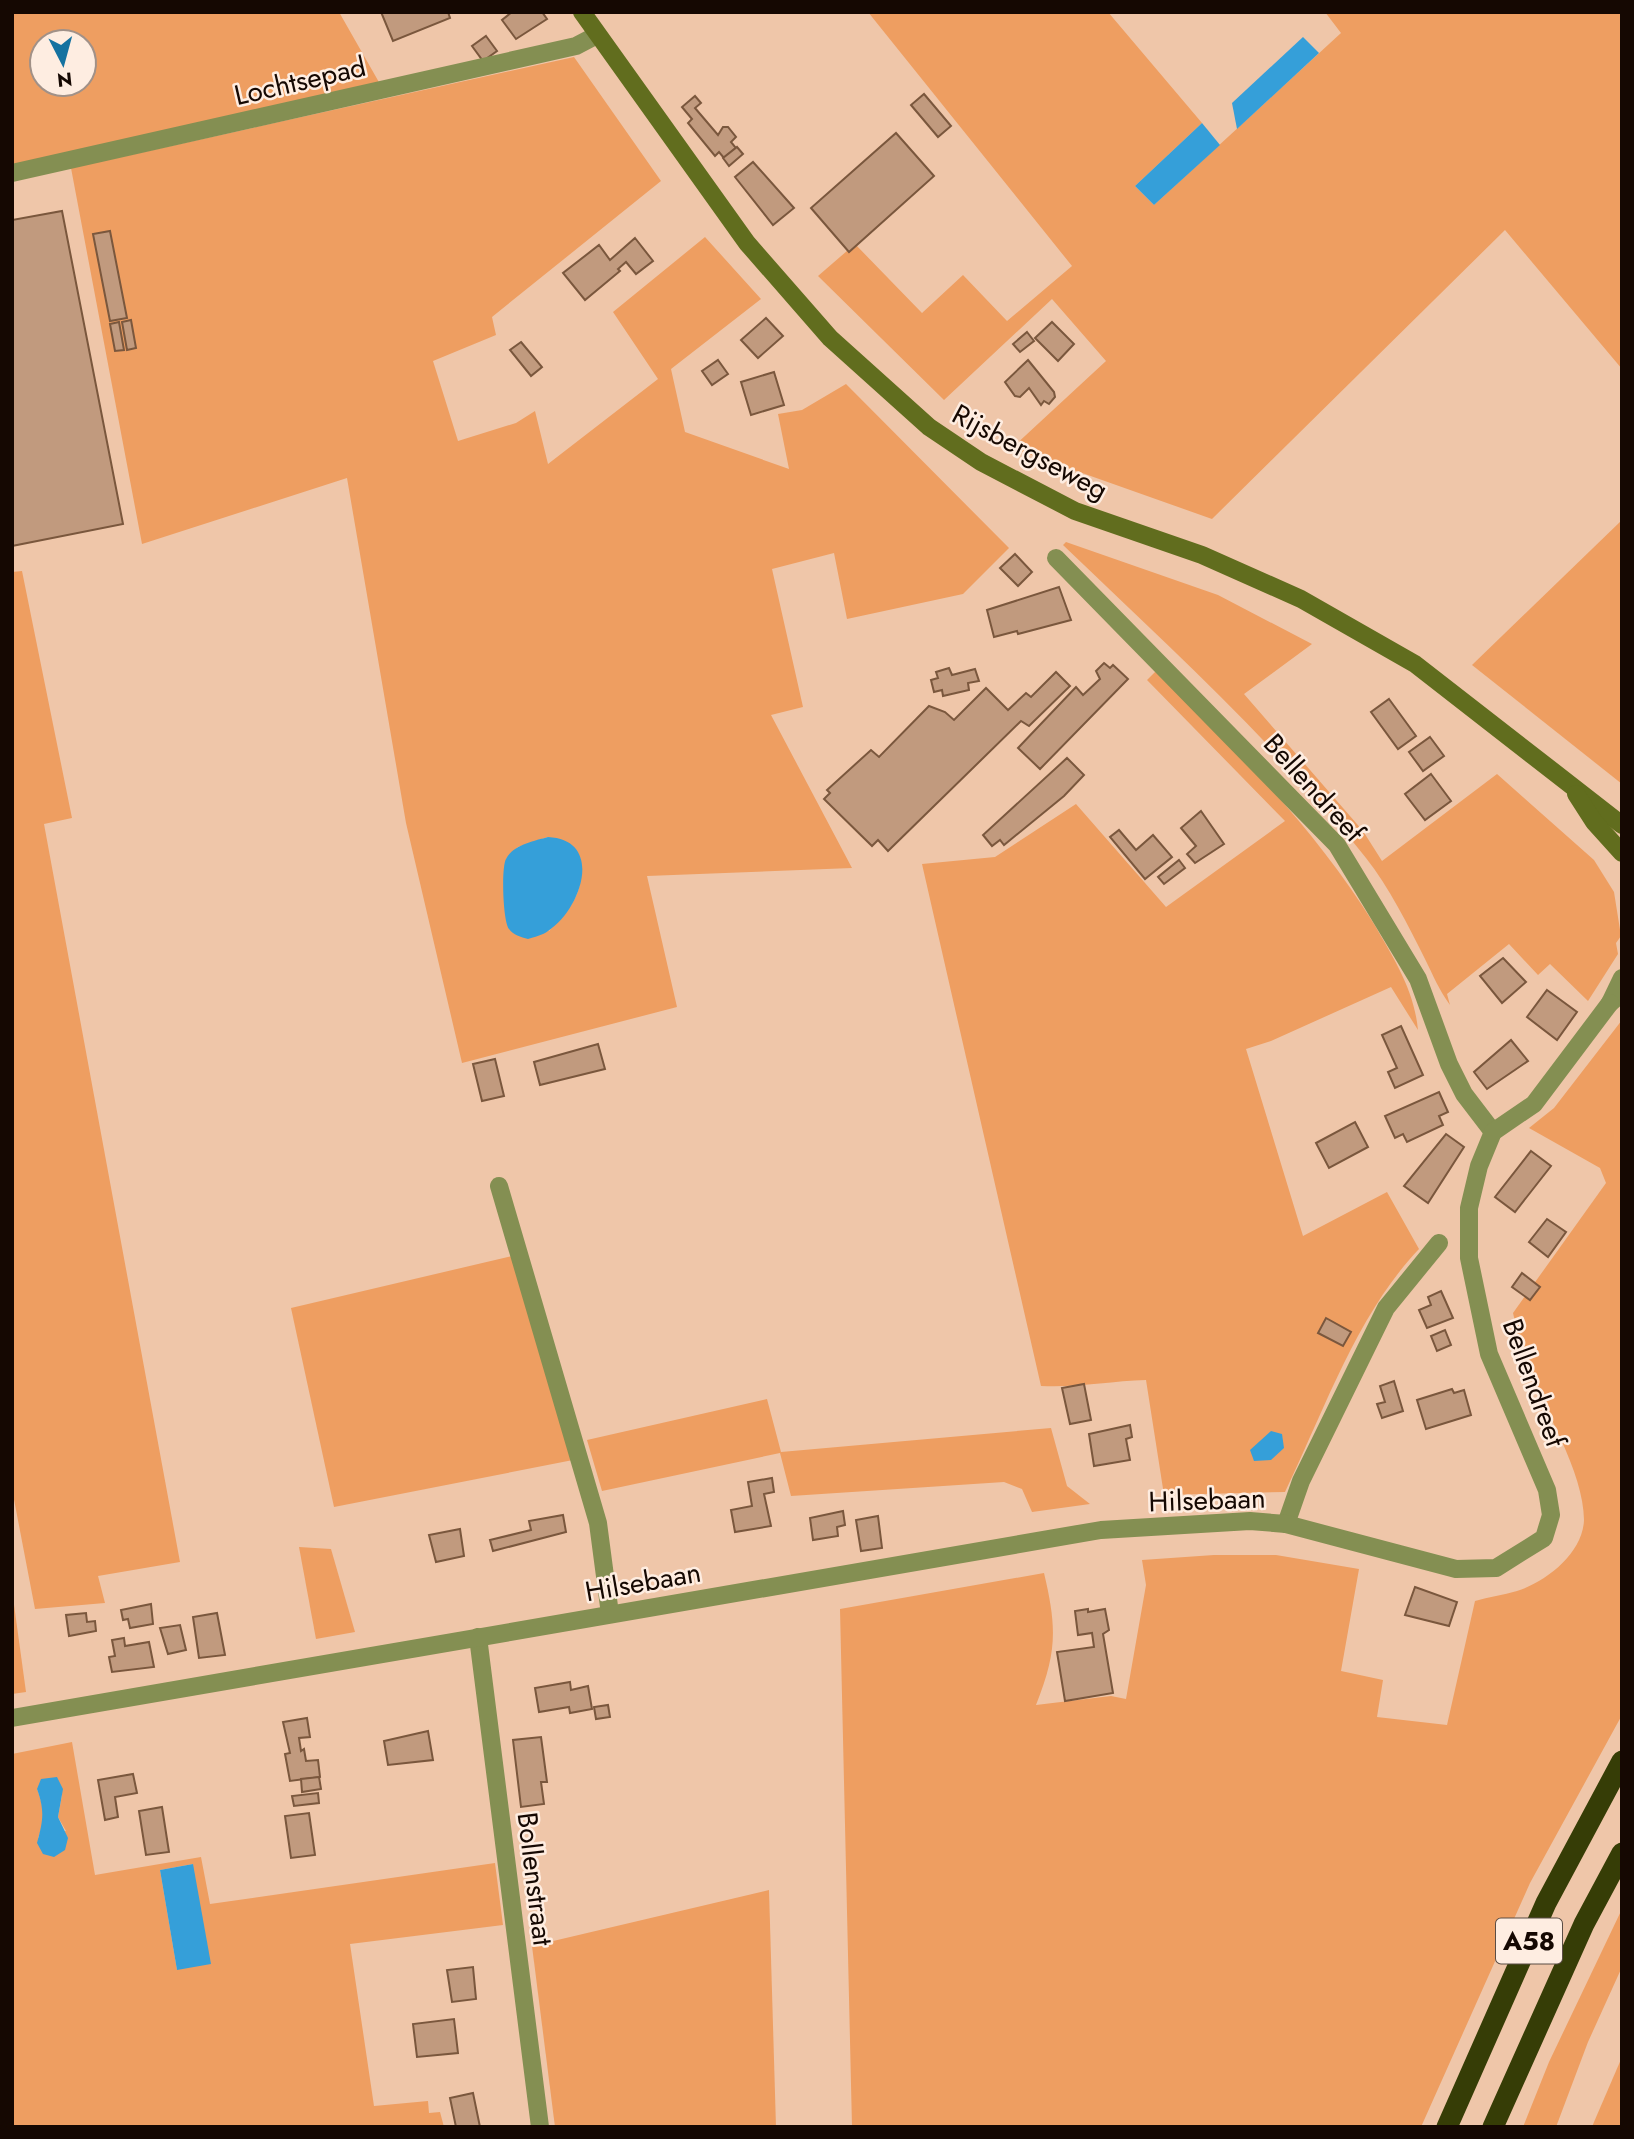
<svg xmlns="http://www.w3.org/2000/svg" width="1634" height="2139" font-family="Jost,sans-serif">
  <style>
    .green { fill: #ee9e61; fill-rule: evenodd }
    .water { fill: #359fd9 }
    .building { fill: #c19a7e; stroke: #7a573d; stroke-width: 2 }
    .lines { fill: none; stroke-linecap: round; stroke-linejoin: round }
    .minor { stroke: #848f52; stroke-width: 18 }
    .secondary { stroke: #616d1e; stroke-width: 18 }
    .motorway { stroke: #363d06; stroke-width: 21 }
    .labels { text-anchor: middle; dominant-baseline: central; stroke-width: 5; stroke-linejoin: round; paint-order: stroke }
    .shield { fill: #feede1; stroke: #5b4d45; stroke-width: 2 }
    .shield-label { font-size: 26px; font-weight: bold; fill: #150802 }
    .street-label { font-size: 28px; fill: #150802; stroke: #feede1 }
  </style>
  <rect width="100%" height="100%" fill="#efc6a9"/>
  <g class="green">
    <path d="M12 12H339L380 84 12 167ZM42 42H84V84H42Z"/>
    <path d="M868 12H1108L1202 123 1135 186 1154 205 1341 33 1325 12H1622V369L1505 230 1212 519 1023 452 1013 447 1106 361 1052 299 944 400 818 276 855 244 922 313 963 275 1007 321 1072 266Z"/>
    <path d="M574 57 661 181 492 317 496 335 433 361 458 441 516 423 535 411 548 464 658 379 613 312 705 237 761 299 671 369 685 432 789 469 778 414 802 410 846 384 1009 548 963 594 847 619 834 553 772 569 803 707 771 715 852 868 647 876 677 1007 462 1063 406 823 347 478 142 544 71 168ZM548 837 580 857C585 894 572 905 549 931L506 859 518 847Z"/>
    <path d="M1622 520V784L1472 665Z"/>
    <path d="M1066 542 1218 595 1312 644 1244 694 1363 831 1382 861 1497 774 1594 860 1614 892 1621 936 1616 943 1618 954 1588 1001 1550 964 1538 975 1509 944 1447 994 1450 1005C1439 990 1433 975 1425 959 1408 925 1389 887 1366 858 1277 744 1167 645 1063 545Z"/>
    <path d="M22 571 72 818 44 824 180 1562 98 1576 105 1603 35 1609 12 1489V572Z"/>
    <path d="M1157 670C1236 750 1315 828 1374 924 1394 959 1414 989 1418 1030L1391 987 1271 1041 1246 1049 1303 1236 1387 1192 1419 1249C1357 1314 1324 1411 1285 1492L1164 1495 1146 1380C1111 1381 1075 1388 1041 1386L922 864 995 857 1076 804 1166 907 1285 821 1147 680Z"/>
    <path d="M1622 1020V1715L1530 1883 1421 2127H852L840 1609 1044 1573C1057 1628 1057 1652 1036 1705L1111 1696 1126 1699 1146 1585 1142 1560 1214 1555H1276L1359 1569 1341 1671 1383 1680 1377 1717 1447 1725 1475 1601C1489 1597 1503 1595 1517 1591 1546 1582 1583 1553 1584 1520 1584 1472 1542 1404 1523 1360 1517 1346 1517 1327 1513 1313L1606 1183 1600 1168 1529 1128 1554 1108Z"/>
    <path d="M512 1256 573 1460 334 1507 291 1308Z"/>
    <path d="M767 1399 781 1452 1051 1428 1067 1486 1090 1504 1032 1512 1022 1489 1004 1482 791 1496 780 1453 602 1491 587 1440Z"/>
    <path d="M299 1547 331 1549 355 1632 316 1639Z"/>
    <path d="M12 1590 26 1692 12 1694Z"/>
    <path d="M72 1742 95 1875 201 1857 210 1904 495 1863 503 1925 350 1944 374 2106 428 2101 429 2113 440 2112 444 2127H12V1754ZM37 1789 62 1795 58 1817 66 1831 38 1838C46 1820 44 1808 37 1789ZM193 1864 177 1970 160 1870Z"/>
    <path d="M769 1890 776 2127H555L532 1946Z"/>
    <path d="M1622 1909V1967L1588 2042 1556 2127H1523L1549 2062Z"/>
    <path d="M1622 2057V2127H1592L1594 2122Z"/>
  </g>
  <g class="water">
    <path d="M1303 37 1319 53 1237 129 1232 103Z"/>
    <path d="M1202 123 1220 145 1154 205 1135 186Z"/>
    <path d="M548 837C605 840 581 910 548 931 543 935 534 937 528 939 521 937 513 935 509 929 503 922 501 868 506 859 513 845 534 841 548 837Z"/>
    <path d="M1271 1431 1282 1434 1284 1448 1271 1460 1254 1461 1250 1450Z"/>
    <path d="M57 1777 63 1789 58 1817 68 1838 65 1850 54 1857 43 1854 37 1843C43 1821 45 1811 37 1789L41 1779Z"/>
    <path d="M193 1864 211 1964 177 1970 160 1870Z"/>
  </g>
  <g class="building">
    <path d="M381 12H448L450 18 393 41Z"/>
    <path d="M512 12H542L547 19 516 39 502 20Z"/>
    <path d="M486 36 497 51 483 61 472 46Z"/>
    <path d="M924 94 951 126 938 137 911 105Z"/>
    <path d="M695 96 701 103 695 108 718 135 723 127H728L736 137 731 142 736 148 724 158 719 152 715 156 688 123 692 119 682 107Z"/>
    <path d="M896 133 934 176 849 252 811 208Z"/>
    <path d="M737 147 743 154 729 166 723 158Z"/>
    <path d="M753 162 794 208 773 225 735 177Z"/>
    <path d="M62 211 123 524 12 546V220Z"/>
    <path d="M110 231 127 318 110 321 93 234Z"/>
    <path d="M635 238 653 261 636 274 626 262 618 269 620 271 585 300 563 273 599 245 610 260Z"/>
    <path d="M766 318 783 336 758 358 741 340Z"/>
    <path d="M131 320 136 348 127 350 122 322Z"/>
    <path d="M119 322 124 350 115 351 110 324Z"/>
    <path d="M1052 322 1074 344 1058 361 1035 338Z"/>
    <path d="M1027 332 1034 341 1020 352 1013 344Z"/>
    <path d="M521 342 542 367 531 376 510 350Z"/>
    <path d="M718 360 728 374 712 385 702 371Z"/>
    <path d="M1028 360 1054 392 1055 397 1049 404 1044 401 1041 405 1029 388 1020 397 1015 396 1005 382Z"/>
    <path d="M774 372 784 405 751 415 741 382Z"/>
    <path d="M1015 554 1032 572 1018 586 1000 568Z"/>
    <path d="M1059 587 1071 620 1018 634 1017 631 994 637 987 610Z"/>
    <path d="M1104 663 1110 668 1113 665 1128 679 1040 769 1018 748 1076 687 1083 695 1100 679 1096 671Z"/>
    <path d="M949 668 952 675 975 669 979 681 968 683 969 690 943 696 942 690 934 692 931 680 938 678 936 672Z"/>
    <path d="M1056 672 1070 686 1029 726 1021 721 888 851 878 840 872 846 824 799 830 793 827 790 871 750 879 757 929 706 945 712 954 720 986 688 1008 710 1026 693 1031 697Z"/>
    <path d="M1389 699 1416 736 1398 749 1371 712Z"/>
    <path d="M1430 737 1444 756 1423 771 1409 752Z"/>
    <path d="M1067 758 1084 775 1064 796 1004 845 1000 840 992 846 983 835Z"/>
    <path d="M1431 774 1451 801 1425 820 1405 794Z"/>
    <path d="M1201 811 1224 844 1195 863 1187 854 1196 846 1181 828Z"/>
    <path d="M1119 830 1136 850 1153 835 1172 857 1145 879 1110 837Z"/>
    <path d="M1179 860 1185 868 1164 884 1158 877Z"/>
    <path d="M1503 958 1526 982 1502 1003 1480 976Z"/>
    <path d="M1547 990 1577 1012 1557 1040 1527 1017Z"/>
    <path d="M1401 1026 1423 1075 1395 1088 1388 1072 1397 1068 1382 1035Z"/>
    <path d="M1511 1040 1528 1061 1487 1089 1474 1072Z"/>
    <path d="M598 1044 605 1069 540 1085 534 1062Z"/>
    <path d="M495 1059 504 1096 482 1101 473 1064Z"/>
    <path d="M1439 1092 1448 1112 1439 1116 1443 1125 1407 1142 1403 1134 1395 1138 1385 1116Z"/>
    <path d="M1355 1122 1368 1147 1329 1168 1316 1143Z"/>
    <path d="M1446 1134 1464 1147 1428 1203 1404 1186Z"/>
    <path d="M1531 1151 1551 1166 1515 1212 1495 1197Z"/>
    <path d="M1547 1219 1566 1232 1548 1257 1529 1242Z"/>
    <path d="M1522 1273 1540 1287 1530 1300 1512 1287Z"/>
    <path d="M1441 1291 1453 1318 1427 1328 1419 1310 1431 1305 1428 1297Z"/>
    <path d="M1326 1318 1351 1332 1343 1346 1318 1333Z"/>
    <path d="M1445 1330 1451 1345 1437 1351 1431 1336Z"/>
    <path d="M1394 1381 1403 1411 1382 1418 1377 1404 1385 1402 1380 1386Z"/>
    <path d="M1084 1384 1091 1420 1070 1424 1062 1388Z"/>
    <path d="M1452 1389 1454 1393 1464 1390 1471 1415 1426 1429 1417 1400Z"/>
    <path d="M1130 1425 1132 1437 1126 1439 1130 1460 1094 1466 1089 1434Z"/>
    <path d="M772 1478 774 1492 764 1494 771 1526 735 1532 731 1510 752 1506 748 1482Z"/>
    <path d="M843 1511 845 1525 837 1527 838 1536 813 1540 810 1518Z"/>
    <path d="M563 1515 566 1532 493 1551 490 1540 531 1530 529 1521Z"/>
    <path d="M878 1516 882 1548 861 1551 856 1520Z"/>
    <path d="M460 1529 464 1556 436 1562 429 1535Z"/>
    <path d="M1415 1587 1457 1602 1449 1626 1405 1615Z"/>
    <path d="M151 1604 153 1624 130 1628 128 1619 123 1620 121 1610Z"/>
    <path d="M1088 1609V1612L1105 1609 1109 1630 1103 1634 1113 1693 1065 1701 1057 1652 1094 1647 1092 1633 1078 1635 1075 1611Z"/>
    <path d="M86 1613 87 1622 95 1621 96 1631 69 1636 66 1615Z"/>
    <path d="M217 1613 225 1655 199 1658 193 1617Z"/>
    <path d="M180 1625 186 1650 168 1654 160 1628Z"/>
    <path d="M124 1638 125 1646 149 1642 154 1667 112 1672 109 1657 115 1656 112 1640Z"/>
    <path d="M570 1682 571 1690 588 1686 592 1709 570 1713 569 1707 539 1712 535 1688Z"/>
    <path d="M608 1705 610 1717 596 1719 594 1707Z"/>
    <path d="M307 1718 310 1737 299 1738 301 1751 304 1749 306 1761 318 1760 320 1777 290 1781 285 1754 290 1753 283 1722Z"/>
    <path d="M428 1731 433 1760 388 1765 384 1741Z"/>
    <path d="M541 1737 547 1782H541L544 1804 521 1807 513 1740Z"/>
    <path d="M133 1774 137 1793 115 1797 118 1817 105 1820 98 1780Z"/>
    <path d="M319 1777 321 1789 302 1792 301 1779Z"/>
    <path d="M318 1793 319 1803 294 1806 292 1796Z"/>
    <path d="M162 1807 169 1852 146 1855 139 1811Z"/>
    <path d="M309 1813 315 1855 291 1858 285 1816Z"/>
    <path d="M473 1967 476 1999 452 2002 447 1970Z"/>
    <path d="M454 2019 458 2053 417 2057 413 2024Z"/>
    <path d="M473 2093 480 2127H456L450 2098Z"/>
  </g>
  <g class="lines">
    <g class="minor">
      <path d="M12 173 576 46 597 35"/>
      <path d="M1056 558 1337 845 1418 979 1449 1064 1464 1094 1493 1132"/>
      <path d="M1622 978 1610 1003 1622 993"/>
      <path d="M499 1186 598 1523 610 1614"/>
      <path d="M1286 1524 1301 1481 1386 1308 1439 1243"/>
      <path d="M478 1637 540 2127"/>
      <path d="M12 1718 1101 1530 1250 1521 1286 1524 1456 1569 1496 1568 1544 1538 1551 1515 1547 1490 1489 1354 1469 1258V1208L1479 1166 1493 1132 1534 1104 1610 1003"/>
    </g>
    <g class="secondary">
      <path d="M582 12 747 243 830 338 929 427 981 462 1075 511 1202 555 1301 599 1415 664 1622 825"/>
      <path d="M1576 794 1594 822 1622 853"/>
    </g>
    <g class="motorway">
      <path d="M1447 2127 1546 1903 1622 1761"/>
      <path d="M1493 2127 1584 1924 1622 1853"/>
    </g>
  </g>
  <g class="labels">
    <rect class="shield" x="1496" y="1918.5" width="66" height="45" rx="5"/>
    <g class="shield-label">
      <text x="1529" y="1941">A58</text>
    </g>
    <g class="street-label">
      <text transform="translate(300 81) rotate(-13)">Lochtsepad</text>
      <text transform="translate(1030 452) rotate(28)">Rijsbergseweg</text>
      <text transform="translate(1314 788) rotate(48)">Bellendreef</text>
      <text transform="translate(1534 1383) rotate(70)">Bellendreef</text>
      <text transform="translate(1207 1500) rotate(-2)">Hilsebaan</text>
      <text transform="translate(643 1582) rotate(-10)">Hilsebaan</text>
      <text transform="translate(535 1879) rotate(83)">Bollenstraat</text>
    </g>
  </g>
  <rect width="1634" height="2139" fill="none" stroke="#150802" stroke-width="28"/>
  <g transform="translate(63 63) rotate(174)"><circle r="33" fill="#feede1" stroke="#a19188" stroke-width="2"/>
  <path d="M0-5L12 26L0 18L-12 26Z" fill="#1572a0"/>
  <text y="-10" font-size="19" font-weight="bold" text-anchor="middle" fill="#150802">N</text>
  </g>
</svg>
